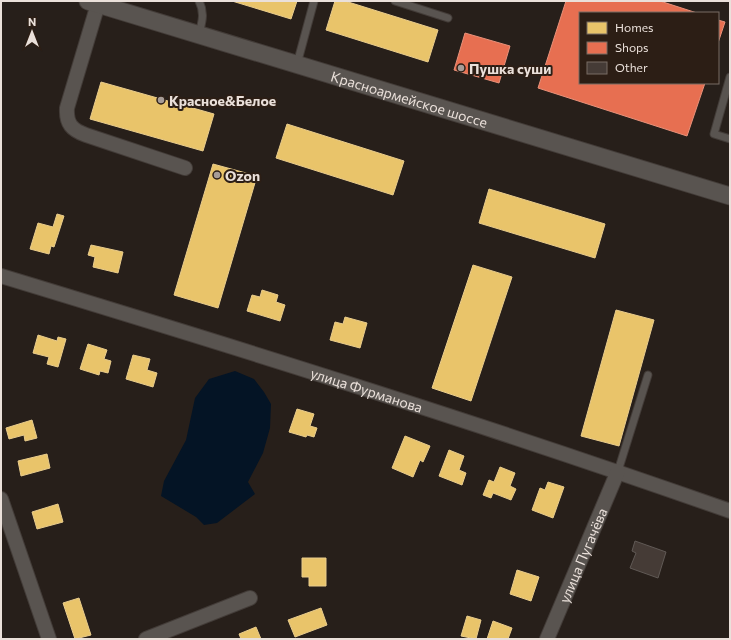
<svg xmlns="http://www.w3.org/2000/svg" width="731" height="640" font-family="Commissioner,sans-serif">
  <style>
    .water { fill: #041425 }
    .homes { fill: #e9c46a; stroke: #e9cc8c }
    .shops { fill: #e76f51; stroke: #e8917a }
    .building { fill: #453b36; stroke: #605955 }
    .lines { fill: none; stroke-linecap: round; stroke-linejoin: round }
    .service-casing { stroke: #433c38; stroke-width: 9 }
    .minor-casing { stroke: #433c38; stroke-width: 16 }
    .tertiary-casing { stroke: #433c38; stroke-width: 19 }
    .service { stroke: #595450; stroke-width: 7 }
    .minor { stroke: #595450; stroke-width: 14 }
    .tertiary { stroke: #595450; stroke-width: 17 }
    .poi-dot { fill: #a69c97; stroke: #2c1e15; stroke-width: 1.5 }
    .labels { text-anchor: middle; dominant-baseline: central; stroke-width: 4; stroke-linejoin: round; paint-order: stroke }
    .poi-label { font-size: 14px; font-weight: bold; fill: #eae0da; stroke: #2c1e15; text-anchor: start }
    .street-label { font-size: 14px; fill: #eae0da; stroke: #2c1e15 }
  </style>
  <rect width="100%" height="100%" fill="#271f1a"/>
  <path class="water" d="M235 371 254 379 264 392 271 404 270 428 263 453 248 482 255 494 217 523 204 525 196 517 161 496 164 481 186 440 195 398 209 379Z"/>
  <g class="homes">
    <path d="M232 1H297L291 19Z"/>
    <path d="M335 1H345L438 30 428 62 326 30Z"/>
    <path d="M101 82 214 114 203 151 90 119Z"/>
    <path d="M287 124 404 161 393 195 276 158Z"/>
    <path d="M213 164 257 176 218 308 174 295Z"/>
    <path d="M489 189 605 224 595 258 479 223Z"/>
    <path d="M57 214 64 216 54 247 51 246 49 254 30 249 38 223 53 227Z"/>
    <path d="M91 245 123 252 118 273 93 267 95 257 88 255Z"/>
    <path d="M473 265 512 277 471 401 432 388Z"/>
    <path d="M262 290 278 295 276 302 285 305 280 321 247 311 252 295 260 297Z"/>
    <path d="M616 310 654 320 619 446 581 436Z"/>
    <path d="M345 317 367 323 360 348 330 340 335 322 343 324Z"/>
    <path d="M38 335 57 341 58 337 66 339 58 367 47 364 49 357 33 353Z"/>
    <path d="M88 344 107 350 104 359 111 361 108 373 100 371 99 375 80 369Z"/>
    <path d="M133 355 150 359 147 370 157 373 153 387 126 379Z"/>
    <path d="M297 409 314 414 310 426 317 428 314 437 307 435 306 437 289 432Z"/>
    <path d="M32 420 37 438 25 441 24 435 9 439 6 428Z"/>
    <path d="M405 436 430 446 423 462 420 460 413 477 392 468Z"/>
    <path d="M449 450 464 456 459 470 466 473 462 485 439 476Z"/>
    <path d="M47 454 50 468 21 476 18 461Z"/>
    <path d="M500 467 515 473 510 486 516 489 511 500 493 493 491 498 483 495 489 480 494 482Z"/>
    <path d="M548 482 564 487 553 518 532 510 540 488 545 490Z"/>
    <path d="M58 504 63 522 37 529 32 512Z"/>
    <path d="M302 558H326V586H309V577H302Z"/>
    <path d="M517 570 539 577 531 601 510 594Z"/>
    <path d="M79 598 91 635 75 639 63 603Z"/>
    <path d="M321 608 327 625 295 637 288 620Z"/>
    <path d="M467 616 481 620 476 639 461 636Z"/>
    <path d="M493 621 512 628 508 639H487Z"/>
    <path d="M256 627 261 639H241L239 634Z"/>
  </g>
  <g class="shops">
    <path d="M566 1H660L697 13H580V83H705L687 136 538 88Z"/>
    <path d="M718 20 725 22 718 43Z"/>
    <path d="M465 33 510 46 499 83 454 70Z"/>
  </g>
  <path class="building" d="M635 541 666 552 658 578 630 568 636 553 632 551Z"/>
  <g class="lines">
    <g class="service-casing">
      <g id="service">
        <path d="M395 1 448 18"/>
        <path d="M199 34C202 22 205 13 199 1"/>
        <path d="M297 64 314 1"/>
        <path d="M730 77 714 134 730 139"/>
        <path d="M618 471 648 375"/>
      </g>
    </g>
    <g class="minor-casing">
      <g id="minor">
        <path d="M98 4 67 108C66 124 72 130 86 135L185 168"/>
        <path id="s1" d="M1 276C245 350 489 426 730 511"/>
        <path d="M1 499 49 639"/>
        <path d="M146 639 250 598"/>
        <path id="s2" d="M547 639 618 471"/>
      </g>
    </g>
    <g class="tertiary-casing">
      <g id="tertiary">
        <path id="s3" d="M88 1 730 196"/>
      </g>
    </g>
    <use href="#service" class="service"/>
    <use href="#minor" class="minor"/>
    <use href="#tertiary" class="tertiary"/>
  </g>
  <g class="poi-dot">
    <circle cx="461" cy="68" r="4"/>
    <circle cx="161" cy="100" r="4"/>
    <circle cx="217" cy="175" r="4"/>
  </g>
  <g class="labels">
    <g class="poi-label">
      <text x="469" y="68">Пушка суши</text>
      <text x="169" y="100">Красное&amp;Белое</text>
      <text x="225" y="175">Ozon</text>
    </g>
    <g class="street-label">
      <text stroke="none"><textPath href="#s3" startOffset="336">Красноармейское шоссе</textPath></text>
      <text stroke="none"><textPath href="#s1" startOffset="383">улица Фурманова</textPath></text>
      <text stroke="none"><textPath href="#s2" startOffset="91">улица Пугачёва</textPath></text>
    </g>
  </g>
  <rect width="731" height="640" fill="none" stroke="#eae0da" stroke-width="4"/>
  <rect x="579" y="12" width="140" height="72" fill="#2c1e15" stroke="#786c64"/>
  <rect x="587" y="22" width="20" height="12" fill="#e9c46a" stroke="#786c64"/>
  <text x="615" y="32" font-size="12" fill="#eae0da">Homes</text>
  <rect x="587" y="42" width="20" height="12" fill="#e76f51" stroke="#786c64"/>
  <text x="615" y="52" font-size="12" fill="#eae0da">Shops</text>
  <rect x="587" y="62" width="20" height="12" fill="#453b36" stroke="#786c64"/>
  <text x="615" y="72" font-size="12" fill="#eae0da">Other</text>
  <g transform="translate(32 32)" stroke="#2c1e15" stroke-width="3" paint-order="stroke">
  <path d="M0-3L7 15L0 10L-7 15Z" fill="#eae0da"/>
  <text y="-6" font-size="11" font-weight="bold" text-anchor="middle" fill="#eae0da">N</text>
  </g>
</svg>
